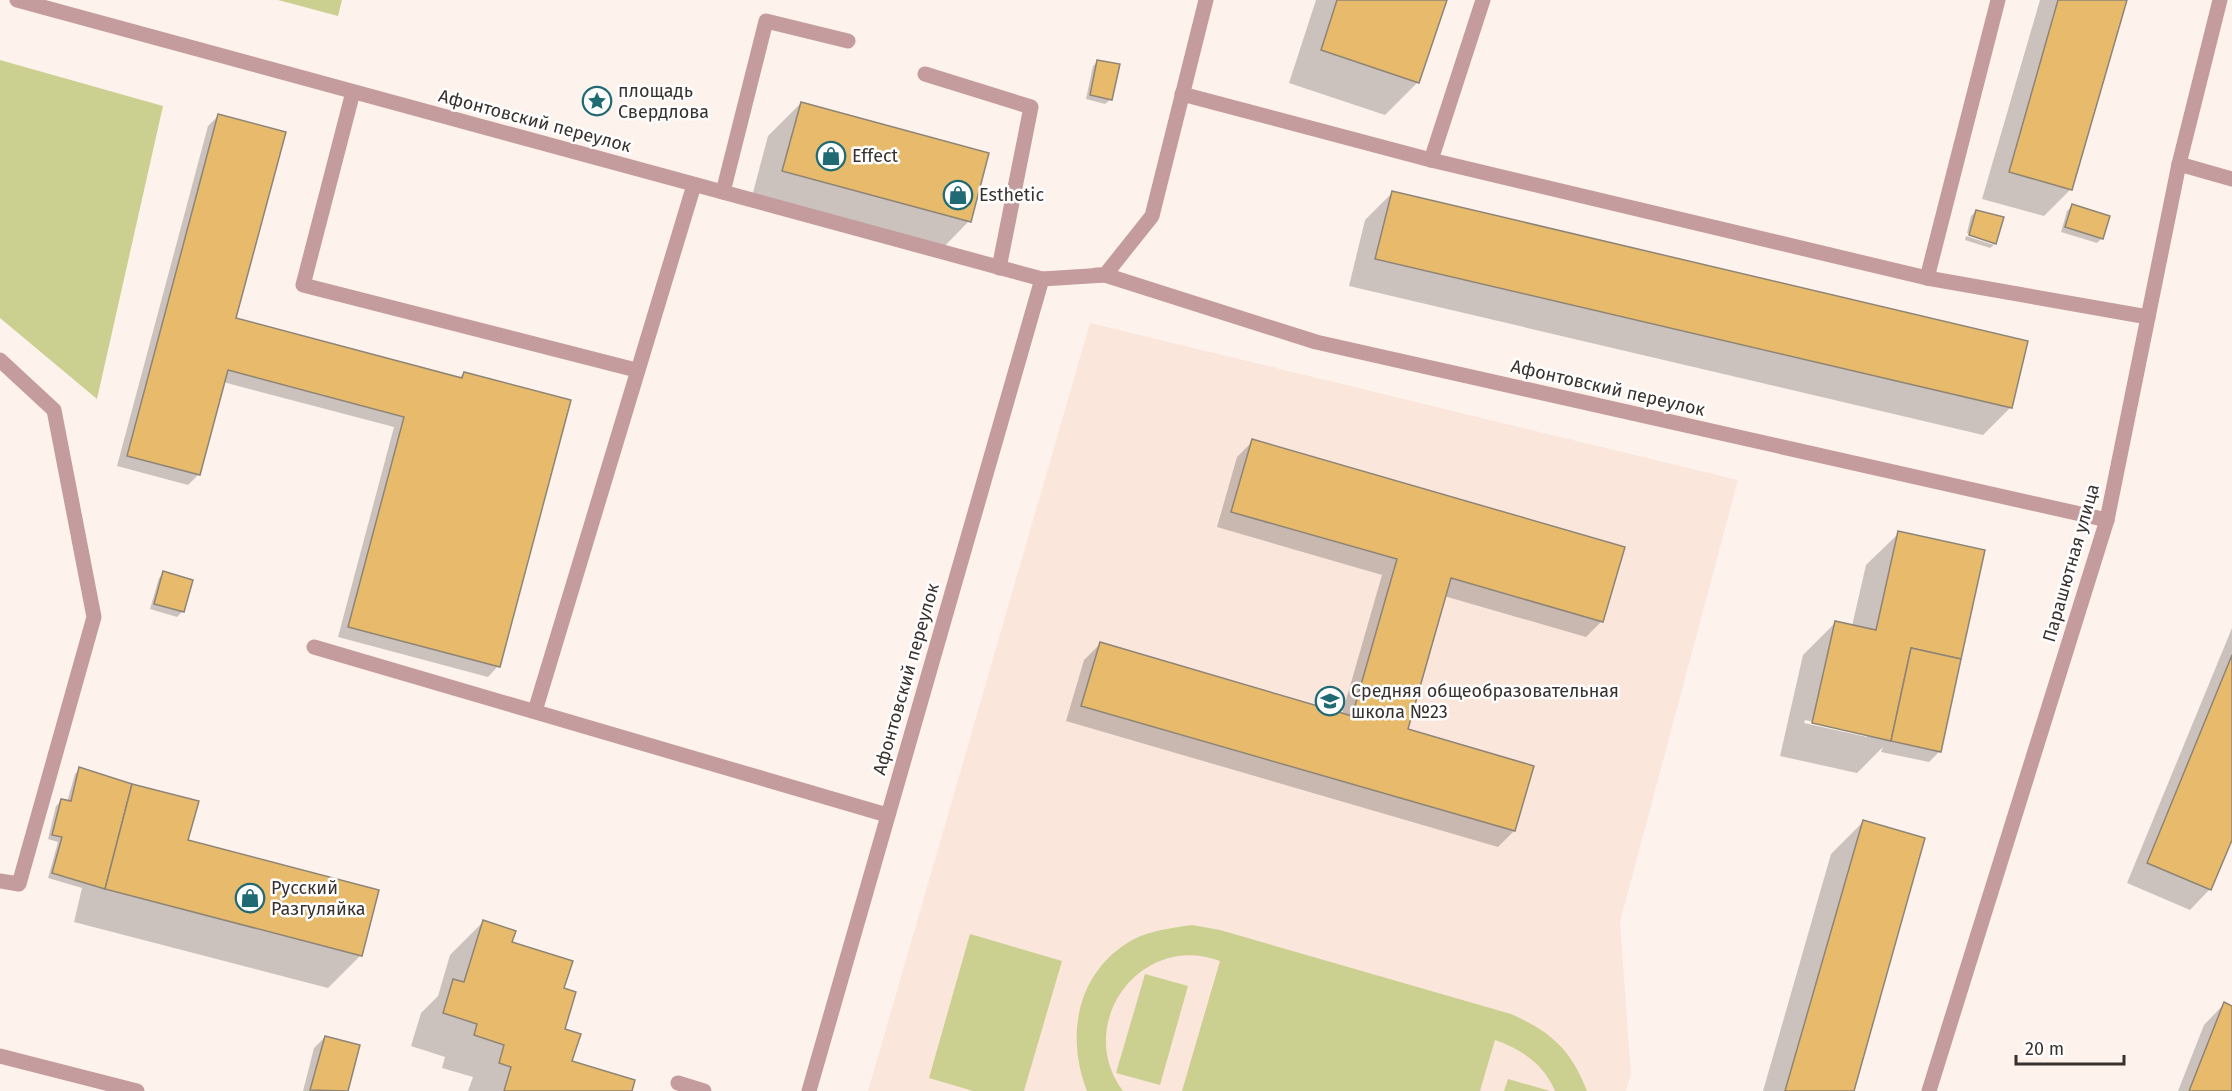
<svg xmlns="http://www.w3.org/2000/svg" width="2232" height="1091" font-family="'Fira Sans',sans-serif">
  <style>
    .built { fill: #fbe6dc }
    .green { fill: #cbd091 }
    .shadow { fill: #0003; fill-rule: evenodd }
    .building { fill: #e7ba6c; stroke: #8e8576; stroke-width: 1.5 }
    .lines { fill: none; stroke-linecap: round; stroke-linejoin: round }
    .lane { stroke: #c59c9e; stroke-width: 15 }
    .street { stroke: #c59c9e; stroke-width: 15 }
    .labels { text-anchor: middle; dominant-baseline: central; stroke-width: 5; stroke-linejoin: round; paint-order: stroke }
    .poi-label { font-size: 18px; fill: #38312d; stroke: #fff; text-anchor: start }
    .street-label { font-size: 18px; fill: #38312d; stroke: #fff }
  </style>
  <rect width="100%" height="100%" fill="#fef2ed"/>
  <path class="built" d="M1090 323 1738 480 1620 922 1631 1075 1626 1091H868Z"/>
  <g class="green">
    <path d="M278 0H342L338 16Z"/>
    <path d="M0 60 163 106 97 399 0 318Z"/>
    <path d="M1192 925 1220 930 1511 1014C1551 1032 1571 1049 1587 1091H1555C1544 1064 1521 1049 1495 1040L1480 1091H1182L1220 961C1141 931 1073 1024 1123 1091H1087C1065 1035 1077 970 1134 939 1152 930 1172 928 1192 925Z"/>
    <path d="M970 934 1062 961 1024 1091H973L929 1078Z"/>
    <path d="M1145 974 1188 986 1160 1085 1116 1073Z"/>
    <path d="M1508 1079 1550 1091H1504Z"/>
  </g>
  <g class="shadow">
    <path d="M1316 0H1445L1417 83 1385 115 1289 83Z"/>
    <path d="M2040 0H2125L2071 189 2044 216 1982 199Z"/>
    <path d="M1098 61 1111 99 1105 104 1086 99 1093 66Z"/>
    <path d="M801 103 969 221 937 254 750 204 768 136Z"/>
    <path d="M218 116 235 319 458 379 464 373 498 666 488 677 338 637 394 427 223 382 199 474 188 485 117 466 208 126Z"/>
    <path d="M1392 193 2010 408 1983 435 1349 286 1365 220Z"/>
    <path d="M2072 206 2102 238 2097 243 2061 232 2067 211Z"/>
    <path d="M1976 211 1995 243 1994 244V242L1967 233 1971 216Z"/>
    <path d="M1966 236 1994 245 1990 248 1965 240Z"/>
    <path d="M1253 441 1602 621 1586 637 1444 596 1406 730 1514 831 1498 847 1066 721 1084 660 1100 644 1342 714 1382 575 1217 527 1237 457Z"/>
    <path d="M1899 533 1940 751 1929 762 1881 752 1883 747 1857 773 1780 756 1803 655 1836 622 1852 626 1866 565ZM1805 720 1867 734V737L1804 723Z"/>
    <path d="M164 573 191 581 182 612 177 617 150 609 159 578Z"/>
    <path d="M2232 628V836L2210 889 2190 910 2127 883Z"/>
    <path d="M80 769 132 785 187 842 361 955 328 988 74 922 82 888 48 878 58 842 48 839 56 806 61 801 67 802 75 774Z"/>
    <path d="M1863 822 1852 1091H1763L1831 854Z"/>
    <path d="M483 922 563 989V1030L571 1062 630 1091H468L473 1077 442 1068 445 1057 411 1046 421 1013 438 996 450 955Z"/>
    <path d="M2224 1004 2232 1007V1091H2178L2204 1025Z"/>
    <path d="M325 1037 359 1046 346 1091H303L314 1048Z"/>
  </g>
  <g class="building">
    <path d="M1337 0H1447L1419 83 1321 50Z"/>
    <path d="M2058 0H2127L2072 190 2009 172Z"/>
    <path d="M1097 60 1120 64 1112 100 1090 95Z"/>
    <path d="M801 102 989 153 971 222 782 171Z"/>
    <path d="M218 114 286 132 236 318 462 378 464 372 571 400 500 667 348 627 404 417 228 370 200 475 127 456Z"/>
    <path d="M1392 191 2028 341 2012 408 1375 259Z"/>
    <path d="M2072 204 2110 216 2103 239 2065 227Z"/>
    <path d="M1976 210 2004 217 1996 244 1969 235Z"/>
    <path d="M1252 439 1625 547 1603 622 1451 578 1408 729 1534 766 1515 831 1081 706 1100 642 1352 716 1397 559 1231 512Z"/>
    <path d="M1898 531 1985 550 1961 659 1911 648 1891 741 1812 723 1835 621 1876 630Z"/>
    <path d="M163 571 193 580 184 612 154 604Z"/>
    <path d="M1911 648 1961 659 1941 752 1891 741Z"/>
    <path d="M2232 655V840L2211 890 2147 863Z"/>
    <path d="M79 767 132 784 105 889 52 873 62 837 52 835 61 799 71 801Z"/>
    <path d="M132 784 199 801 188 840 379 890 362 956 105 889Z"/>
    <path d="M1863 820 1925 838 1854 1091H1785Z"/>
    <path d="M483 920 516 931 512 942 573 961 564 988 576 992 565 1029 581 1034 572 1061 635 1080 632 1091H504L511 1067 499 1063 504 1045 474 1035 477 1024 443 1013 453 979 464 982Z"/>
    <path d="M2224 1002 2232 1006V1091H2189Z"/>
    <path d="M325 1036 360 1045 348 1091 310 1090Z"/>
  </g>
  <g class="lines">
    <g class="lane">
      <path d="M925 74 1031 107 999 268"/>
      <path d="M353 92 303 285 636 370"/>
      <path d="M1182 94 1431 160 1927 278 2148 317"/>
      <path d="M1431 160 1483 0"/>
      <path d="M2179 164 2232 179"/>
      <path d="M723 192 766 21 848 41"/>
      <path d="M1927 278 1998 0"/>
      <path d="M0 360 54 410 94 617 19 884 0 881"/>
      <path d="M314 647 887 815"/>
      <path d="M535 711 694 185"/>
      <path d="M0 1056 137 1091"/>
      <path d="M678 1083 704 1091"/>
    </g>
    <g class="street">
      <path d="M17 0 1042 279 1105 275 1152 216 1206 0"/>
      <path d="M1096 275H1105L1316 342 2107 520"/>
      <path d="M809 1091 1042 279"/>
      <path d="M1929 1091 2107 520 2179 164 2220 0"/>
    </g>
  </g>
  <defs>
    <g id="sight-ring" transform="scale(1.5)"><circle r="9.5" fill="#fff" stroke="#206a74" stroke-width="1.5"/><path d="M0-6L1.8-2.2L6-1.7L2.9 1.2L3.7 5.4L0 3.3L-3.7 5.4L-2.9 1.2L-6-1.7L-1.8-2.2Z" fill="#206a74"/></g>
    <g id="shop-ring" transform="scale(1.5)"><circle r="9.5" fill="#fff" stroke="#206a74" stroke-width="1.5"/><path d="M-5-2.5h2.3a2.7 3.5 0 0 1 5.4 0H5L5.5 6h-11ZM-1.5-2.5h3a1.5 2.3 0 0 0-3 0Z" fill="#206a74"/></g>
    <g id="school-ring" transform="scale(1.5)"><circle r="9.5" fill="#fff" stroke="#206a74" stroke-width="1.5"/><path d="M0-5L7-2L0 1L-7-2ZM-4 1L0 2.5L4 1V4Q0 6-4 4Z" fill="#206a74"/></g>
  </defs>
  <g fill-rule="evenodd">
    <use href="#sight-ring" x="597" y="101"/>
    <use href="#shop-ring" x="831" y="156"/>
    <use href="#shop-ring" x="958" y="195"/>
    <use href="#school-ring" x="1330" y="701"/>
    <use href="#shop-ring" x="250" y="898"/>
  </g>
  <g class="labels">
    <g class="poi-label">
      <text x="618" y="91">площадь<tspan x="618" dy="21">Свердлова</tspan></text>
      <text x="852" y="156">Effect</text>
      <text x="979" y="195">Esthetic</text>
      <text x="1351" y="691">Средняя общеобразовательная<tspan x="1351" dy="21">школа №23</tspan></text>
      <text x="271" y="888">Русский<tspan x="271" dy="21">Разгуляйка</tspan></text>
    </g>
    <g class="street-label">
      <text transform="translate(535 121) rotate(15)">Афонтовский переулок</text>
      <text transform="translate(1608 388) rotate(13)">Афонтовский переулок</text>
      <text transform="translate(2071 563) rotate(-74)">Парашютная улица</text>
      <text transform="translate(906 679) rotate(-74)">Афонтовский переулок</text>
    </g>
  </g>
  <path d="M2016 1055v9h108v-9" fill="none" stroke="#38312d" stroke-width="3"/>
  <text x="2025" y="1055" font-size="18" fill="#38312d" stroke="#ffffff" stroke-width="4.5" paint-order="stroke">20 m</text>
</svg>
